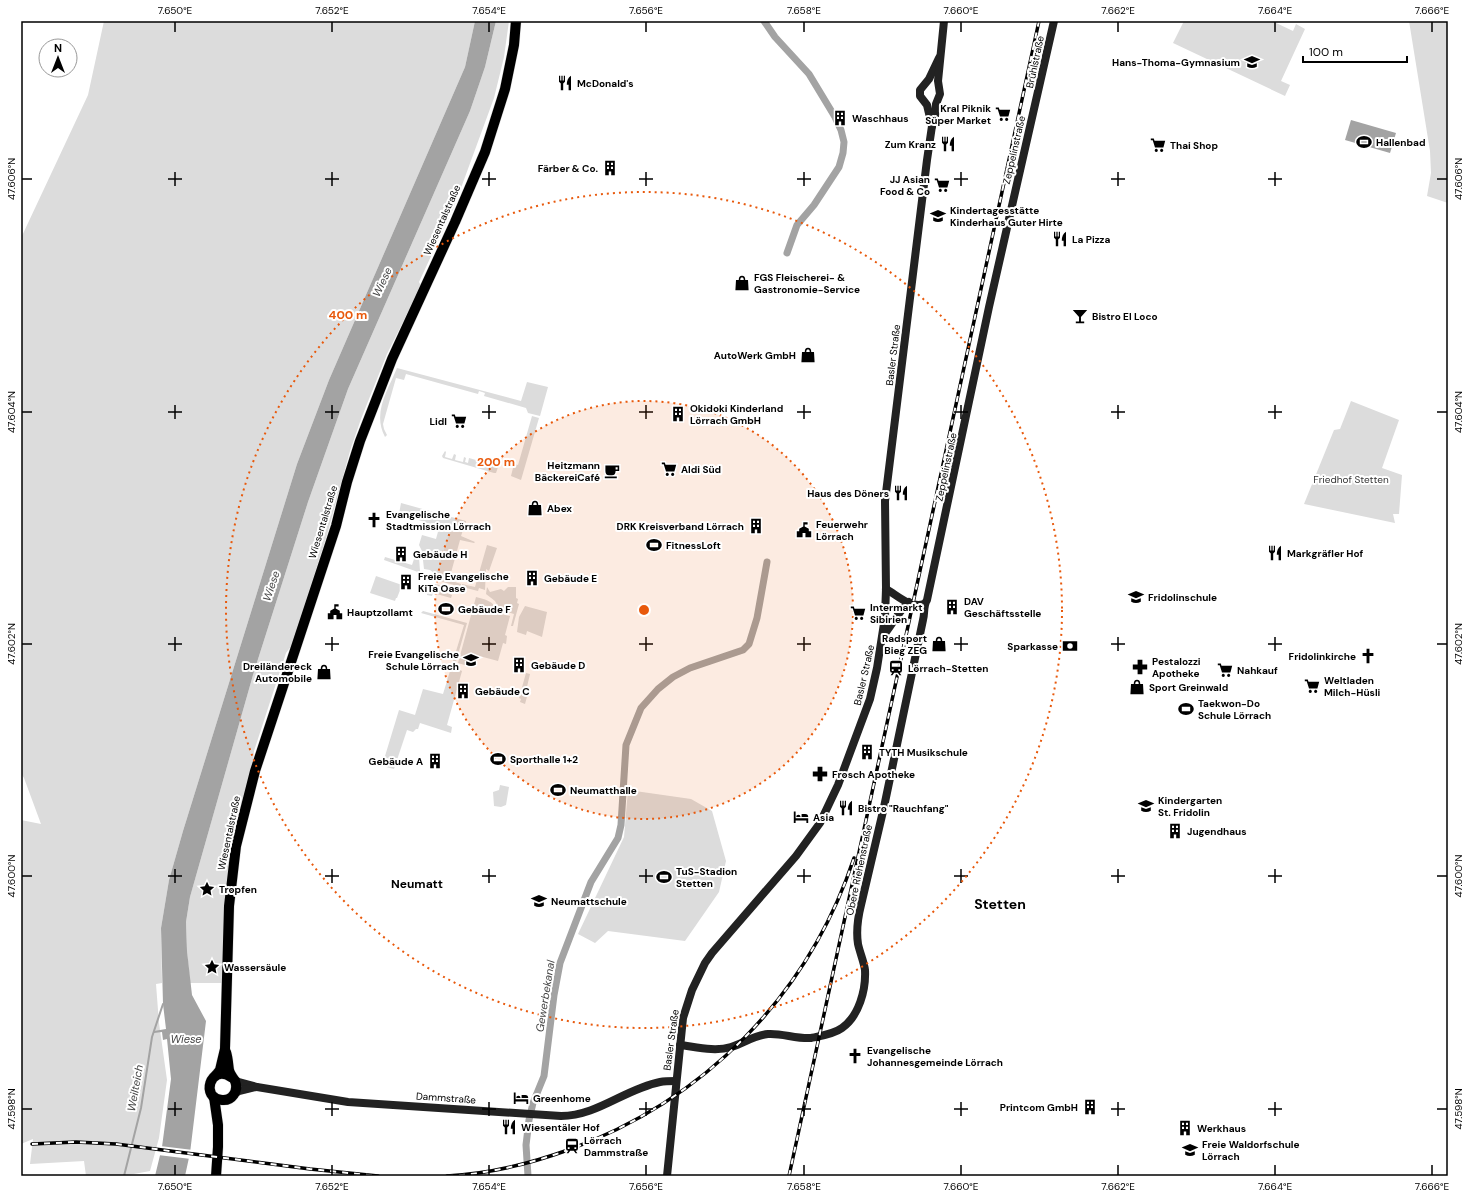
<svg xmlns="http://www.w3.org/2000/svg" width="1469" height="1197" font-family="'DM Sans',sans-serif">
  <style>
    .green { fill: #dcdcdc }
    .water { fill: #a3a3a3 }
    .pier { fill: #fff }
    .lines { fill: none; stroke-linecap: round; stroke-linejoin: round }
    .stream { stroke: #a3a3a3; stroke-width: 2 }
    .canal { stroke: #a3a3a3; stroke-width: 7 }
    .primary-casing { stroke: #dbdbdb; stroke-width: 11 }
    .secondary { stroke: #222; stroke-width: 8 }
    .primary { stroke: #000; stroke-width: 10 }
    .rail-casing { stroke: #000; stroke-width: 3.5 }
    .rail { stroke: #fff; stroke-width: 2; stroke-dasharray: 6; stroke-linecap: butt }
    .ticks { fill: none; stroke: #000; stroke-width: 1.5 }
    .ring { fill: none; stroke: #e8590c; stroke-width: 2; stroke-dasharray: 2 4 }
    .labels { text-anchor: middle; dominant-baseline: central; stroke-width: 4; stroke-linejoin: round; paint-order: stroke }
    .street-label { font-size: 10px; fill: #000; stroke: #fff }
    .poi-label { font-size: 10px; font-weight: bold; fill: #000; stroke: #fff; text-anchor: start }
    .park-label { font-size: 10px; fill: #333; stroke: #fff }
    .water-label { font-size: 11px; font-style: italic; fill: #444; stroke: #fff }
    .quarter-label { font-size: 12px; font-weight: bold; fill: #000; stroke: #fff }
    .district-label { font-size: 14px; font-weight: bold; fill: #000; stroke: #fff }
    .centre { fill: #e8590c; stroke: #fff; stroke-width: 2 }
    .ring-label { font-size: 12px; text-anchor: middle; font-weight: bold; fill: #e8590c; stroke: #fff; stroke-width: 4; stroke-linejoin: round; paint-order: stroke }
    .neatline { fill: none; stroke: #000; stroke-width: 1.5 }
    .ticks-label { font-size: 10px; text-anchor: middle; fill: #000 }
  </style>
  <rect width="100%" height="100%" fill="#fff"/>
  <g class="green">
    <path d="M104 21H475L465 67 329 380 297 464 183 831 169 880 161 928 162 983 156 984 159 1023 167 1080 159 1138 150 1171 123 1176H86L84 1161 30 1164 33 1139 21 1144V820L41 824 24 778 21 773V238L88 95Z"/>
    <path d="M496 21H509L504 57 494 98 454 207 419 282 421 286 387 354 361 419 350 451 327 535 292 645 286 653 254 751 253 763 238 818 227 878 224 913 223 983H190L187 951 186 922 190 897 253 675 308 502 348 389 470 111 485 67Z"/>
    <path d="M1184 21H1272L1293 31 1296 24 1305 29 1281 81 1290 85 1285 96 1173 43Z"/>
    <path d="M1409 21H1448V203L1427 196 1431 173 1430 151Z"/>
    <path d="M397 368 521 401 527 382 548 387 540 416 528 413 526 408 484 396 485 393 479 391 478 394 406 374 404 380 396 378 383 424 384 429 387 435 385 437C372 413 388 390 397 368Z"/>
    <path d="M1351 401 1399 420 1382 468 1402 475 1399 514H1393L1395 523 1304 504 1334 430 1340 429Z"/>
    <path d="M532 416 539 418 521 480 511 476 514 464 518 465Z"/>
    <path d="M445 451 446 452 445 457 452 459 454 454 456 455 455 460 463 462 464 457 466 458 465 462 468 463 469 458 497 466 498 467 496 473H494L443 458 442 456Z"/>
    <path d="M401 503 466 521 461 536 475 542 474 543 460 540 449 580 461 584V587L440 581V577L430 570 424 569 422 551 419 545 422 535 436 539 439 528 425 524V522L399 514Z"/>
    <path d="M487 545 497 548 489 571 486 569 485 590 479 588 478 591 462 587V584L475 587Z"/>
    <path d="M417 550 419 557 420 571 418 572 384 560 385 557 412 565Z"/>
    <path d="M376 576 402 585 397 598H396L395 601 370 593Z"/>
    <path d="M435 584 451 588 450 589 442 588V591L452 595 451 598 433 593 432 596 427 595V590Z"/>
    <path d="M487 587 490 592 501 589 504 591 508 587H516V598L518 599 517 603 519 604 513 626H511L514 614 500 610 495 601 486 594Z"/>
    <path d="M476 597C486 600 496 601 496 613L510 616 505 635 507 636 506 644 503 643 498 661 472 654 468 666 458 663Z"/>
    <path d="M525 606 547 612 542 637 527 631 526 635 517 632 519 617Z"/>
    <path d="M423 611 467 623 455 665 459 666 458 669 462 671 447 725 452 727 451 733 420 723 418 729H416L413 732 407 730 394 769 382 766 399 710 415 715 423 689 443 694 464 625 421 613Z"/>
    <path d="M526 673 530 674 526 691 528 693 525 704 520 702 521 699 519 698Z"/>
    <path d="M500 785 509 787 506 805 501 807 494 806 493 792 499 790Z"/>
    <path d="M628 790 691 799 712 811 726 861 719 892 685 941 608 931 595 943 578 934 624 837Z"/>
  </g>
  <g class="water">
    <path d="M475 21H496L485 67 470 111 348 389 308 502 253 675 190 897 186 922 187 951 192 995 206 1021 190 1153 185 1176H155L162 1147 171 1079 167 1039 163 1040 162 1032 154 1033V1031L166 1029 163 1004 161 928 169 880 183 831 297 464 329 380 465 67Z"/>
    <path d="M1351 120 1396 133 1390 153 1345 140Z"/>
  </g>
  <path class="pier" d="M160 1146 193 1150 191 1159 158 1155Z"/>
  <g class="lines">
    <path class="stream" d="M124 1176 141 1108 152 1037 163 1004"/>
    <g class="canal">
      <path d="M764 21 775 37 809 74 835 117 841 130 844 142 843 153 839 167 814 205 797 225 787 253"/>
      <path d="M528 1176 526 1145 529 1120 533 1103 544 1076 554 995 560 963 591 882 618 838 621 825 626 745 641 708 658 689 673 677 690 668 743 650 749 644 757 618 767 562"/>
    </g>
    <g class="primary-casing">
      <g id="primary">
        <path d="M226 1052C228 1058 228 1064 229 1070 230 1075 233 1077 235 1081 239 1091 232 1101 222 1100 200 1099 210 1063 231 1077"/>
        <path d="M216 1075 220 1070 225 1049 229 906 236 846 255 771 336 526 347 482 360 441 392 359 455 222 485 152 505 89 514 45 516 21"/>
        <path d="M214 1097 218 1125V1147L216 1176"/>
      </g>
    </g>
    <g class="secondary">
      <path d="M932 126 927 105 920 96V90L929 79 939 58"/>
      <path d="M886 589C897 595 911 609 924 604"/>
      <path d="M883 636C892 625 898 612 909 602"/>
      <path d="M680 1045C696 1047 715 1052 731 1047 744 1043 755 1035 768 1034 782 1033 796 1039 811 1038 821 1036 834 1034 842 1028 859 1016 866 990 865 970 864 962 860 953 858 944 856 931 858 917 861 905L884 807 923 620C925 613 923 606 927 600L989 307 1054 21"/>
      <path d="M233 1079 239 1082 257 1087 348 1102 561 1116C597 1116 625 1089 660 1082 665 1081 671 1081 676 1081"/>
      <path d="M234 1094 239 1091 256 1087"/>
      <path d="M667 1176 683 1018 692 990 705 963 712 953 796 856 820 823 838 785 870 699 877 668 885 617 886 589 885 501 927 160 932 126 935 116 936 104 940 94 938 81 944 21"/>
    </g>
    <use href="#primary" class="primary"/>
    <g class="rail-casing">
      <g id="rail">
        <path d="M32 1144 76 1142 116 1144 310 1169 378 1176"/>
        <path d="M447 1176C488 1174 529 1164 568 1150 704 1101 808 996 854 858"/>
        <path d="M789 1176 1039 21"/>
      </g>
    </g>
    <use href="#rail" class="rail"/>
  </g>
  <path class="ticks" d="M175 22V32M332 22V32M489 22V32M646 22V32M804 22V32M961 22V32M1118 22V32M1275 22V32M1432 22V32M175 172V186M332 172V186M489 172V186M646 172V186M804 172V186M961 172V186M1118 172V186M1275 172V186M22 179H32M168 179H182M325 179H339M482 179H496M639 179H653M797 179H811M954 179H968M1111 179H1125M1268 179H1282M1437 179H1447M175 405V419M332 405V419M489 405V419M646 405V419M804 405V419M961 405V419M1118 405V419M1275 405V419M22 412H32M168 412H182M325 412H339M482 412H496M639 412H653M797 412H811M954 412H968M1111 412H1125M1268 412H1282M1437 412H1447M175 637V651M332 637V651M489 637V651M646 637V651M804 637V651M961 637V651M1118 637V651M1275 637V651M22 644H32M168 644H182M325 644H339M482 644H496M639 644H653M797 644H811M954 644H968M1111 644H1125M1268 644H1282M1437 644H1447M175 869V883M332 869V883M489 869V883M646 869V883M804 869V883M961 869V883M1118 869V883M1275 869V883M22 876H32M168 876H182M325 876H339M482 876H496M639 876H653M797 876H811M954 876H968M1111 876H1125M1268 876H1282M1437 876H1447M175 1102V1116M332 1102V1116M489 1102V1116M646 1102V1116M804 1102V1116M961 1102V1116M1118 1102V1116M1275 1102V1116M22 1109H32M168 1109H182M325 1109H339M482 1109H496M639 1109H653M797 1109H811M954 1109H968M1111 1109H1125M1268 1109H1282M1437 1109H1447M175 1165V1175M332 1165V1175M489 1165V1175M646 1165V1175M804 1165V1175M961 1165V1175M1118 1165V1175M1275 1165V1175M1432 1165V1175"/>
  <circle cx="644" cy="610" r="209" fill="#e8590c" fill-opacity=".12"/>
  <g class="ring">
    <circle cx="644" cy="610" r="209"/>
    <circle cx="644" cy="610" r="418"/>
  </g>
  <defs>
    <g id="school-bare" transform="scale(1.2)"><path d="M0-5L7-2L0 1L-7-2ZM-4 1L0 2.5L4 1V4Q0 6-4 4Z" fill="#000" stroke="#fff" stroke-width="2.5" paint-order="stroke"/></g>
    <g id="restaurant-bare" transform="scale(1.2)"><path d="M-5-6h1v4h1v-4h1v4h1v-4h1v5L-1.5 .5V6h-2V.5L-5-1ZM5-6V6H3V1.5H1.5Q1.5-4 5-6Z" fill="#000" stroke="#fff" stroke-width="2.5" paint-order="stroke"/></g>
    <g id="supermarket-bare" transform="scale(1.2)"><path d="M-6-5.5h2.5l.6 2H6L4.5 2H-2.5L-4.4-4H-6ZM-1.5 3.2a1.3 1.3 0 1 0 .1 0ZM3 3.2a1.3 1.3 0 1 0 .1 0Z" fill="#000" stroke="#fff" stroke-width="2.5" paint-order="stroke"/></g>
    <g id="building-bare" transform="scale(1.2)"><path d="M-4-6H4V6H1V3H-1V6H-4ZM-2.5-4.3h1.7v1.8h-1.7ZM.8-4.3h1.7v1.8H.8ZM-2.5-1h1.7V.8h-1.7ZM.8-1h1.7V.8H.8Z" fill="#000" stroke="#fff" stroke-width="2.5" paint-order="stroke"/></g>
    <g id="stadium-bare" transform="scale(1.2)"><path d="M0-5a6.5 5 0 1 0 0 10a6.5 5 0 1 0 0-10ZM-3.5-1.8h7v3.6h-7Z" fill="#000" stroke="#fff" stroke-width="2.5" paint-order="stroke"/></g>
    <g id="shop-bare" transform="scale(1.2)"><path d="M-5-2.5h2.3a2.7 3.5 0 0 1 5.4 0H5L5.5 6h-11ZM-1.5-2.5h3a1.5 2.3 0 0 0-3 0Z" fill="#000" stroke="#fff" stroke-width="2.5" paint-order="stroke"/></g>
    <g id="bar-bare" transform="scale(1.2)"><path d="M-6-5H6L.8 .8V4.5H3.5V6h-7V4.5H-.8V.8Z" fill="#000" stroke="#fff" stroke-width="2.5" paint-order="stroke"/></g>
    <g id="cafe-bare" transform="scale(1.2)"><path d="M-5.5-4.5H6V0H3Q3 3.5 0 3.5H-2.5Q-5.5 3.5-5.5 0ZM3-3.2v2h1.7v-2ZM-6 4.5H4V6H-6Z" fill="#000" stroke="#fff" stroke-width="2.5" paint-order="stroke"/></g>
    <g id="church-bare" transform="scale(1.2)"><path d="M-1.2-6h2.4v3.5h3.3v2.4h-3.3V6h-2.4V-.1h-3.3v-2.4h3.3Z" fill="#000" stroke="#fff" stroke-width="2.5" paint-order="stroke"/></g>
    <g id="civic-bare" transform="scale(1.2)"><path d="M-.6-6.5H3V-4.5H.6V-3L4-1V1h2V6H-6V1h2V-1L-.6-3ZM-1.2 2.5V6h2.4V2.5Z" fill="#000" stroke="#fff" stroke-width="2.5" paint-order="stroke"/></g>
    <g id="bank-bare" transform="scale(1.2)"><path d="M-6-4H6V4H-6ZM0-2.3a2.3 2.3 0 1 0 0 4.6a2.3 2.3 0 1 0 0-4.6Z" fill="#000" stroke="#fff" stroke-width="2.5" paint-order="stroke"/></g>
    <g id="pharmacy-bare" transform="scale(1.2)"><path d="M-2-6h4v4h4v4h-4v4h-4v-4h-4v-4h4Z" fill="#000" stroke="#fff" stroke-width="2.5" paint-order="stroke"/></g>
    <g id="station-bare" transform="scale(1.2)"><path d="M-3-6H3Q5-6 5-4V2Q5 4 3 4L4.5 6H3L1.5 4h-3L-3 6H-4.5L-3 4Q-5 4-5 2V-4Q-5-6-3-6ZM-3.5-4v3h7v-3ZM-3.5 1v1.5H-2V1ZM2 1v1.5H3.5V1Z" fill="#000" stroke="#fff" stroke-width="2.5" paint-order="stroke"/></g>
    <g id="hotel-bare" transform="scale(1.2)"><path d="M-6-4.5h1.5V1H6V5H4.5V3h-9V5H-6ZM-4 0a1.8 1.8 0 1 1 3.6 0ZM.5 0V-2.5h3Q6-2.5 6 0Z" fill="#000" stroke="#fff" stroke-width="2.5" paint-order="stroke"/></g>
    <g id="sight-bare" transform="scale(1.2)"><path d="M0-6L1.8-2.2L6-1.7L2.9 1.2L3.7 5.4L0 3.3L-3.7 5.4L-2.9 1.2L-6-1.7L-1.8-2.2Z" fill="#000" stroke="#fff" stroke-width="2.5" paint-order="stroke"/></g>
  </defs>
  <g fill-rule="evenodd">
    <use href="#school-bare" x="1252" y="62"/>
    <use href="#restaurant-bare" x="565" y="83"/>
    <use href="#supermarket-bare" x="1003" y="114"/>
    <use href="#building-bare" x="840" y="118"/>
    <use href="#stadium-bare" x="1364" y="142"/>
    <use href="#restaurant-bare" x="948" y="144"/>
    <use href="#supermarket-bare" x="1158" y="145"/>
    <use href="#building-bare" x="610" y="168"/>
    <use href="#supermarket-bare" x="942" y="185"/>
    <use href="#school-bare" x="938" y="216"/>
    <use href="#restaurant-bare" x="1060" y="239"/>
    <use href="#shop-bare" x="742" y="283"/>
    <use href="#bar-bare" x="1080" y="316"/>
    <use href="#shop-bare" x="808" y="355"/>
    <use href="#building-bare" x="678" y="414"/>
    <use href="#supermarket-bare" x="459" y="421"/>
    <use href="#supermarket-bare" x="669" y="469"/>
    <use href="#cafe-bare" x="612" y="471"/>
    <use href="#restaurant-bare" x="901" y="493"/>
    <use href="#shop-bare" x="535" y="508"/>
    <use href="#church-bare" x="374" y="520"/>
    <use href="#building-bare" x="756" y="526"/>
    <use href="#civic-bare" x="804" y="530"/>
    <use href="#stadium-bare" x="654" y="545"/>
    <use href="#restaurant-bare" x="1275" y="553"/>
    <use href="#building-bare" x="401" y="554"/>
    <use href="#building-bare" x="532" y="578"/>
    <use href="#building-bare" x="406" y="582"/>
    <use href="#school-bare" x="1136" y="597"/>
    <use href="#building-bare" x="952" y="607"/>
    <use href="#stadium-bare" x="446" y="609"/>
    <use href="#civic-bare" x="335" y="612"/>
    <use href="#supermarket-bare" x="858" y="613"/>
    <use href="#shop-bare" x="939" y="644"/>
    <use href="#bank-bare" x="1070" y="646"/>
    <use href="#church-bare" x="1368" y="656"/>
    <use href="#school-bare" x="471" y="660"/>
    <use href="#building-bare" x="519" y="665"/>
    <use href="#pharmacy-bare" x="1140" y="667"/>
    <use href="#station-bare" x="896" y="668"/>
    <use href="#supermarket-bare" x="1225" y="670"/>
    <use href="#shop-bare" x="324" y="672"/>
    <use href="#supermarket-bare" x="1312" y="686"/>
    <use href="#shop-bare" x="1137" y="687"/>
    <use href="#building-bare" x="463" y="691"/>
    <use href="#stadium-bare" x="1186" y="709"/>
    <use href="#building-bare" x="867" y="752"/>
    <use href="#stadium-bare" x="498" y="759"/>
    <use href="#building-bare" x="435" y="761"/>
    <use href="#pharmacy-bare" x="820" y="774"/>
    <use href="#stadium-bare" x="558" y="790"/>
    <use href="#school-bare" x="1146" y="806"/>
    <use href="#restaurant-bare" x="846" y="808"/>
    <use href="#hotel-bare" x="801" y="817"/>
    <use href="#building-bare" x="1175" y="831"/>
    <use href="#stadium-bare" x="664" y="877"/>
    <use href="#sight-bare" x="207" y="889"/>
    <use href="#school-bare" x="539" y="901"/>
    <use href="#sight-bare" x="212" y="967"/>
    <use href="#church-bare" x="855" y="1056"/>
    <use href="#hotel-bare" x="521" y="1098"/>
    <use href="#building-bare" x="1090" y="1107"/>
    <use href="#restaurant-bare" x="509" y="1127"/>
    <use href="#building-bare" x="1185" y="1128"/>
    <use href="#station-bare" x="572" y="1146"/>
    <use href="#school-bare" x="1190" y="1150"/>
  </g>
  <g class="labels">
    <g class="street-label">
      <text transform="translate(1035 62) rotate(-78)">Brühlstraße</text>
      <text transform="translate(1014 150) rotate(-77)">Zeppelinstraße</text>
      <text transform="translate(442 220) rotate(-66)">Wiesentalstraße</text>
      <text transform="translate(893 355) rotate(-83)">Basler Straße</text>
      <text transform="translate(946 467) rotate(-78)">Zeppelinstraße</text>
      <text transform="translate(323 522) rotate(-73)">Wiesentalstraße</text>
      <text transform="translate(864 675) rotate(-77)">Basler Straße</text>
      <text transform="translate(229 833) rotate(-78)">Wiesentalstraße</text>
      <text transform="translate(859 870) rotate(-78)">Obere Riehenstraße</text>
      <text transform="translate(671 1040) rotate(-82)">Basler Straße</text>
      <text transform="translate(446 1098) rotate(4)">Dammstraße</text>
    </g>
    <g class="poi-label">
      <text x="1240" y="62" text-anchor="end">Hans-Thoma-Gymnasium</text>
      <text x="577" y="83">McDonald's</text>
      <text x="991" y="108" text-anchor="end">Kral Piknik<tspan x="991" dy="12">Süper Market</tspan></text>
      <text x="852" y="118">Waschhaus</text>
      <text x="1376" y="142">Hallenbad</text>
      <text x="936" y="144" text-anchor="end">Zum Kranz</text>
      <text x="1170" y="145">Thai Shop</text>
      <text x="598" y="168" text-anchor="end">Färber &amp; Co.</text>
      <text x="930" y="179" text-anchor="end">JJ Asian<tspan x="930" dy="12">Food &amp; Co</tspan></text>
      <text x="950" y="210">Kindertagesstätte<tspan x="950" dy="12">Kinderhaus Guter Hirte</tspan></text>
      <text x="1072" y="239">La Pizza</text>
      <text x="754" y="277">FGS Fleischerei- &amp;<tspan x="754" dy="12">Gastronomie-Service</tspan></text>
      <text x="1092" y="316">Bistro El Loco</text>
      <text x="796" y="355" text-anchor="end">AutoWerk GmbH</text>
      <text x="690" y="408">Okidoki Kinderland<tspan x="690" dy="12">Lörrach GmbH</tspan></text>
      <text x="447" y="421" text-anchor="end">Lidl</text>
      <text x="600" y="465" text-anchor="end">Heitzmann<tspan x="600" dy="12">BäckereiCafé</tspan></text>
      <text x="681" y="469">Aldi Süd</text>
      <text x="889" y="493" text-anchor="end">Haus des Döners</text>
      <text x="547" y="508">Abex</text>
      <text x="386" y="514">Evangelische<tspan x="386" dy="12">Stadtmission Lörrach</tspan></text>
      <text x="816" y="524">Feuerwehr<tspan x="816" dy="12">Lörrach</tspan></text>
      <text x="744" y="526" text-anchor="end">DRK Kreisverband Lörrach</text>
      <text x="666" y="545">FitnessLoft</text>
      <text x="1287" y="553">Markgräfler Hof</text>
      <text x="413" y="554">Gebäude H</text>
      <text x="418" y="576">Freie Evangelische<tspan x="418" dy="12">KiTa Oase</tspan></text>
      <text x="544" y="578">Gebäude E</text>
      <text x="1148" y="597">Fridolinschule</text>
      <text x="964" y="601">DAV<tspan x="964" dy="12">Geschäftsstelle</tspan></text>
      <text x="870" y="607">Intermarkt<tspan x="870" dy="12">Sibirien</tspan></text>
      <text x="458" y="609">Gebäude F</text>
      <text x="347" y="612">Hauptzollamt</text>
      <text x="927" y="638" text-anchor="end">Radsport<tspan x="927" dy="12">Bieg ZEG</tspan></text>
      <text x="1058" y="646" text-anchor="end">Sparkasse</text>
      <text x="459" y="654" text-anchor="end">Freie Evangelische<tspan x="459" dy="12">Schule Lörrach</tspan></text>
      <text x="1356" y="656" text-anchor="end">Fridolinkirche</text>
      <text x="1152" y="661">Pestalozzi<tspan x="1152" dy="12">Apotheke</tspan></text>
      <text x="531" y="665">Gebäude D</text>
      <text x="312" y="666" text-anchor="end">Dreiländereck<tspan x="312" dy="12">Automobile</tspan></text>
      <text x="908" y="668">Lörrach-Stetten</text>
      <text x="1237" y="670">Nahkauf</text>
      <text x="1324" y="680">Weltladen<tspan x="1324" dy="12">Milch-Hüsli</tspan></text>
      <text x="1149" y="687">Sport Greinwald</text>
      <text x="475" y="691">Gebäude C</text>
      <text x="1198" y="703">Taekwon-Do<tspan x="1198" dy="12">Schule Lörrach</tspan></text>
      <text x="879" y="752">TYTH Musikschule</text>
      <text x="510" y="759">Sporthalle 1+2</text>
      <text x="423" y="761" text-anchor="end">Gebäude A</text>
      <text x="832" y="774">Frosch Apotheke</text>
      <text x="570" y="790">Neumatthalle</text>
      <text x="1158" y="800">Kindergarten<tspan x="1158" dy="12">St. Fridolin</tspan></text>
      <text x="858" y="808">Bistro "Rauchfang"</text>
      <text x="813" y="817">Asia</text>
      <text x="1187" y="831">Jugendhaus</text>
      <text x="676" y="871">TuS-Stadion<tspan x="676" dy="12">Stetten</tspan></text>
      <text x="219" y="889">Tropfen</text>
      <text x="551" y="901">Neumattschule</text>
      <text x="224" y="967">Wassersäule</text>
      <text x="867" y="1050">Evangelische<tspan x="867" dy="12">Johannesgemeinde Lörrach</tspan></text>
      <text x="533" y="1098">Greenhome</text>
      <text x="1078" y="1107" text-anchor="end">Printcom GmbH</text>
      <text x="521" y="1127">Wiesentäler Hof</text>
      <text x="1197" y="1128">Werkhaus</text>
      <text x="584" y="1140">Lörrach<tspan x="584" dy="12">Dammstraße</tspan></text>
      <text x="1202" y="1144">Freie Waldorfschule<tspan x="1202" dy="12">Lörrach</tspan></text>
    </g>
    <g class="park-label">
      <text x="1351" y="479">Friedhof Stetten</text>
    </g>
    <g class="water-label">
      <text transform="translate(382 282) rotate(-65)">Wiese</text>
      <text transform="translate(271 586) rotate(-71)">Wiese</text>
      <text transform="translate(545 996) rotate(-81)">Gewerbekanal</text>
      <text x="186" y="1039">Wiese</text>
      <text transform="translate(135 1088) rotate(-80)">Weilteich</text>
    </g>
    <g class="quarter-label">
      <text x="417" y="884">Neumatt</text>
    </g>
    <g class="district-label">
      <text x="1000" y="904">Stetten</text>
    </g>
  </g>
  <circle cx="644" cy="610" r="6" class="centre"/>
  <g class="ring-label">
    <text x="348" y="319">400 m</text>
    <text x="496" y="466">200 m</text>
  </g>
  <rect width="1469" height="1197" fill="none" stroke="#ffffff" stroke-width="44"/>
  <g transform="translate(58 58)"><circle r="19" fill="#ffffff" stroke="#999999"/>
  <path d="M0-3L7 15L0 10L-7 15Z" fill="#000000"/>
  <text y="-6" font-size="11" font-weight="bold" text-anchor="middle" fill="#000000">N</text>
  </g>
  <path d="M1303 56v6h104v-6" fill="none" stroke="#000000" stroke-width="2"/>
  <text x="1309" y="56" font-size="12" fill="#000000" stroke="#ffffff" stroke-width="3" paint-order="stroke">100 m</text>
  <rect x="22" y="22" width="1425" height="1153" class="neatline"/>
  <g class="ticks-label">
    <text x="175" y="14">7.650°E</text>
    <text x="332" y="14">7.652°E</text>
    <text x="489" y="14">7.654°E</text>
    <text x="646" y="14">7.656°E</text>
    <text x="804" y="14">7.658°E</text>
    <text x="961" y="14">7.660°E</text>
    <text x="1118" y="14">7.662°E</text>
    <text x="1275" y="14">7.664°E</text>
    <text x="1432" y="14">7.666°E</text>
    <text transform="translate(11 179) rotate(-90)" y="4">47.606°N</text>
    <text transform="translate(1458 179) rotate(-90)" y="4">47.606°N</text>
    <text transform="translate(11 412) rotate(-90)" y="4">47.604°N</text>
    <text transform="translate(1458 412) rotate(-90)" y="4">47.604°N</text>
    <text transform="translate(11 644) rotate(-90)" y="4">47.602°N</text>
    <text transform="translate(1458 644) rotate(-90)" y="4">47.602°N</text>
    <text transform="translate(11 876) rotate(-90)" y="4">47.600°N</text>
    <text transform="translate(1458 876) rotate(-90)" y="4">47.600°N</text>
    <text transform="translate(11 1109) rotate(-90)" y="4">47.598°N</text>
    <text transform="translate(1458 1109) rotate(-90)" y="4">47.598°N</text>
    <text x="175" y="1190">7.650°E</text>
    <text x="332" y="1190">7.652°E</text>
    <text x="489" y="1190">7.654°E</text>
    <text x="646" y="1190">7.656°E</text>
    <text x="804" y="1190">7.658°E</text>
    <text x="961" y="1190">7.660°E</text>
    <text x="1118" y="1190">7.662°E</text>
    <text x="1275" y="1190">7.664°E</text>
    <text x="1432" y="1190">7.666°E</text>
  </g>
</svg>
